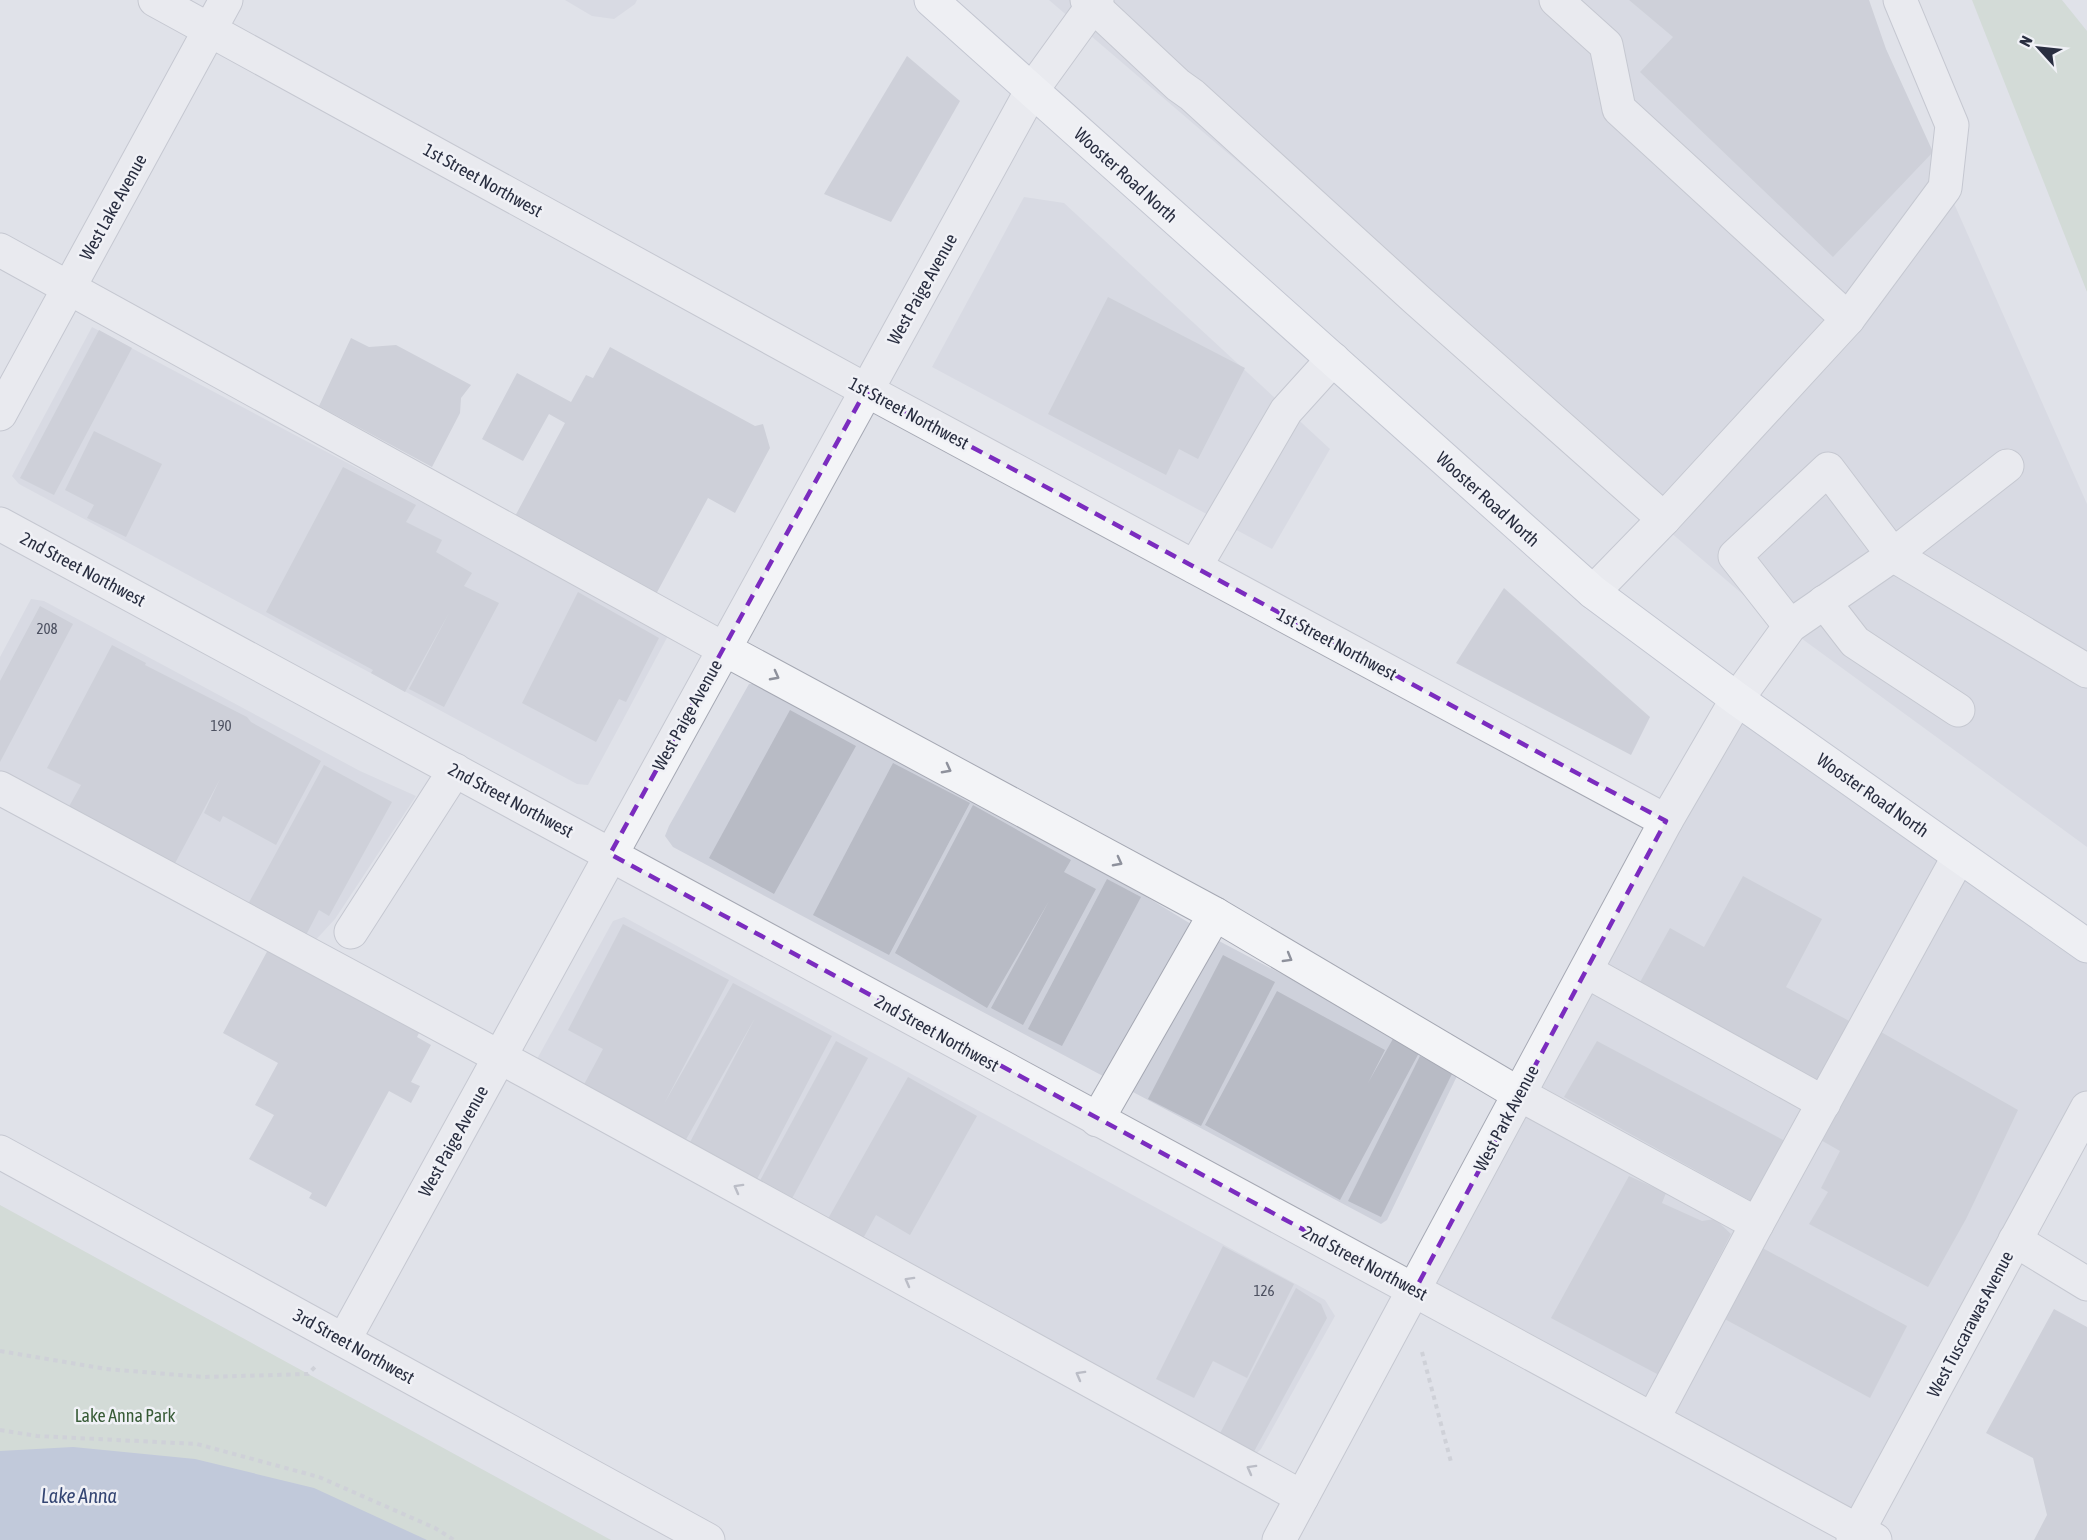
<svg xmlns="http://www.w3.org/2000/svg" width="2087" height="1540" font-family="'Asap Condensed',sans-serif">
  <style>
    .built { fill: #ced1db }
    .green { fill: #c3d2c2 }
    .water { fill: #9caac8 }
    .building { fill: #b8bbc5 }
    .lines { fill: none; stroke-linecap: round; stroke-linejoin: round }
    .minor-casing { stroke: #a5a8b3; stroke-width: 35 }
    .major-casing { stroke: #a0a5b4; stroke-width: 35 }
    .path { stroke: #babdc4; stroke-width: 4; stroke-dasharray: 4.5 4.5; stroke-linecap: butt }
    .minor { stroke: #f3f4f7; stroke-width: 33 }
    .major { stroke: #fff; stroke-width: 33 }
    .oneway { stroke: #8e919c }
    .marked { fill: none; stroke: #7b2cbf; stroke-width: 4.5; stroke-dasharray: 12 8; stroke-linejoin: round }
    .labels { text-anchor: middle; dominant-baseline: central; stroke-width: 5; stroke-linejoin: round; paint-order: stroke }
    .number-label { font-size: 15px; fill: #4d5161 }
    .street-label { font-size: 18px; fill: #292e40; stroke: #f0f1f6 }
    .park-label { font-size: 18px; fill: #385b37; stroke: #f0f1f6 }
    .water-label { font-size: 20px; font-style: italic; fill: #354673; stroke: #f0f1f6 }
  </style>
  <rect width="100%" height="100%" fill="#e0e2e9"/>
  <g class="built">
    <path d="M565 0H637L635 4 614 19 592 16Z"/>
    <path d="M1049 0H1864L2087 504V847L1753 603Z"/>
    <path d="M1024 197 1064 203 1330 449 1272 549 932 367Z"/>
    <path d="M92 327 669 634 588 785 577 784 19 484 12 476Z"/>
    <path d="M31 599 44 601 360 771 416 796 335 919 311 945 0 781V657Z"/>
    <path d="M749 684H761L1145 896 1219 941 1388 1030 1459 1072 1387 1220 1381 1224 673 847 665 836 669 826Z"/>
    <path d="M1737 699 2087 946V1108L1858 1531 1415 1290Z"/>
    <path d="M624 917 1325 1300 1335 1316 1261 1449 1254 1456 537 1059 613 921Z"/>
  </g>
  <g class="green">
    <path d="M1972 0H2062L2087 31V292Z"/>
    <path d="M0 1205 611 1540H0Z"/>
  </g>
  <path class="water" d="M73 1447 195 1459 314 1488 427 1540H0V1451Z"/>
  <g class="building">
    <path d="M1629 0H1869L1886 49 1933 152 1833 257 1640 72 1673 37Z"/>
    <path d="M907 56 960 101 891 222 824 194Z"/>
    <path d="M1108 297 1245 368 1198 459 1179 449 1166 475 1048 414Z"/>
    <path d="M99 330 132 348 54 495 20 478Z"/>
    <path d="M351 338 369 347 396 345 471 385 461 398 460 413 432 467 319 406Z"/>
    <path d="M610 347 755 426 763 424 770 448 735 513 708 498 655 596 513 520 565 423 549 414 523 461 482 439 517 373 571 402 586 375 593 378Z"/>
    <path d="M94 431 162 464 126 537 87 518 94 505 65 490Z"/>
    <path d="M343 467 416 505 406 522 442 540 436 552 472 573 464 586 499 603 444 707 409 689 449 613 405 692 371 673 373 670 266 612Z"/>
    <path d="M1504 588 1650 717 1631 755 1456 663Z"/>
    <path d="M578 592 659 638 626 702 619 699 596 742 522 703Z"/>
    <path d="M40 606 73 624 0 762V681Z"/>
    <path d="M112 645 146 663 145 665 247 717 251 722 321 761 276 845 223 816 220 822 204 813 220 779 173 867 67 810 81 785 47 768Z"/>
    <path d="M790 710 856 746 774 894 709 858Z"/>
    <path d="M893 763 970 803 889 955 813 915Z"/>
    <path d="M324 765 392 802 329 916 319 910 305 937 247 906Z"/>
    <path d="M973 805 1071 860 1064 872 1096 889 1023 1025 991 1008 1049 901 987 1008 895 953Z"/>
    <path d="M1743 876 1822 919 1786 987 1853 1023 1821 1083 1639 984 1670 928 1704 947Z"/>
    <path d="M1107 879 1141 897 1062 1046 1028 1029Z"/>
    <path d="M623 924 729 980 664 1104 733 983 832 1036 756 1181 688 1146 755 1018 684 1143 581 1090 603 1049 568 1030Z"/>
    <path d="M269 948 421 1029 417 1037 431 1045 411 1082 420 1086 411 1103 389 1091 326 1207 309 1198 312 1193 249 1159 274 1115 255 1105 278 1063 223 1033Z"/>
    <path d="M1223 955 1275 982 1201 1126 1148 1099Z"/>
    <path d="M1277 991 1385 1050 1368 1083 1394 1037 1420 1051 1340 1200 1205 1125Z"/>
    <path d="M1881 1032 2018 1110 1966 1219 1928 1287 1809 1224 1828 1192 1821 1188 1840 1151 1819 1139Z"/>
    <path d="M836 1041 868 1058 789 1204 757 1186Z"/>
    <path d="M1597 1041 1785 1141 1751 1201 1564 1097Z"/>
    <path d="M1420 1056 1453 1072 1381 1217 1348 1201Z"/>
    <path d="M908 1077 977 1116 910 1235 876 1215 860 1244 825 1224Z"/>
    <path d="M1629 1176 1666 1193 1662 1203 1702 1221 1715 1219 1731 1234 1659 1375 1551 1318Z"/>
    <path d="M1757 1245 1907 1326 1870 1398 1721 1317Z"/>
    <path d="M1223 1246 1294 1284 1247 1378 1213 1361 1194 1398 1156 1379Z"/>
    <path d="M1296 1288 1321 1304 1327 1318 1251 1457 1217 1439Z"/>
    <path d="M2054 1309 2087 1327V1540H2034L2047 1515 2033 1458 1986 1433Z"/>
  </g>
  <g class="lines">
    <g class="minor-casing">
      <g id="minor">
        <path d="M155 0 866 390 1666 821"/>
        <path d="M1087 0 1178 85 1192 95 1416 299 1664 519"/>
        <path d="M1556 0 1606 45 1619 109 1848 319 1664 519 1593 592"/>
        <path d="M0 250 724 649 1215 914 1519 1094 1757 1224"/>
        <path d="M1848 319 1945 188 1952 125 1900 0"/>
        <path d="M0 414 226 0"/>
        <path d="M0 524 1875 1540"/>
        <path d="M1195 567 1286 411 1333 359"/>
        <path d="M1824 602 1855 642 1958 710"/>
        <path d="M1790 626 1735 556 1828 469 1893 555 2087 671"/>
        <path d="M0 788 533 1075 1302 1497"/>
        <path d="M351 932 455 770"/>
        <path d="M1586 971 1824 1103"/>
        <path d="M1097 1120 1215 914"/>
        <path d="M0 1152 708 1540"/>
        <path d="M2015 1240 2087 1284"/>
        <path d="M344 1340 1032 90 1097 0"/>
        <path d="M1653 1419 1757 1224 1959 856"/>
        <path d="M1279 1540 1666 821 1737 699 1790 626 1893 555 2007 466"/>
        <path d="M1853 1540 2087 1108"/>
      </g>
    </g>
    <g class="major-casing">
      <path id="major" d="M931 0 1593 592 1737 699 2087 946"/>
    </g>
    <g class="path">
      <path d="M0 1351 106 1369 204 1377 308 1374 317 1365"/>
      <path d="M1422 1352 1451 1462"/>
      <path d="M0 1430 37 1436 197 1444 319 1477 435 1528 454 1540"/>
    </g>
    <use href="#minor" class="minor"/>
    <use href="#major" class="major"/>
  </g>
  <defs><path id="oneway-chevron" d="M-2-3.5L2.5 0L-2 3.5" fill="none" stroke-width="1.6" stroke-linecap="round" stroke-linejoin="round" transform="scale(1.5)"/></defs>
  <g class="oneway">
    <use href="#oneway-chevron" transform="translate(775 676) rotate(28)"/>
    <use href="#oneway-chevron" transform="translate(947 769) rotate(28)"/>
    <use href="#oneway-chevron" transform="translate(1118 862) rotate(28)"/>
    <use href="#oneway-chevron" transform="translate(1288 958) rotate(30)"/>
    <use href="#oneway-chevron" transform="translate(738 1188) rotate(-151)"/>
    <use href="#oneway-chevron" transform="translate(909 1281) rotate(-151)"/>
    <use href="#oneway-chevron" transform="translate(1080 1375) rotate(-151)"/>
    <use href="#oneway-chevron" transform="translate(1251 1469) rotate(-151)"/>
  </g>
  <path d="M0 0H2087V1540H0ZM866 390 1666 821 1415 1290 610 854Z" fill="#e0e2e9" fill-opacity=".55" fill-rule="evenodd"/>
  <path class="marked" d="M866 390 1666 821 1415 1290 610 854Z"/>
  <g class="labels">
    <g class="number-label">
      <text x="47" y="628">208</text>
      <text x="221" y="725">190</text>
      <text x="1264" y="1290">126</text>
    </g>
    <g class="street-label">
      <text transform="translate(1126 175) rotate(42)">Wooster Road North</text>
      <text transform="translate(483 180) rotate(29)">1st Street Northwest</text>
      <text transform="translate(113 207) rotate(-61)">West Lake Avenue</text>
      <text transform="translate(922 289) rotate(-61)">West Paige Avenue</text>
      <text transform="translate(909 413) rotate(28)">1st Street Northwest</text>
      <text transform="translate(1488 499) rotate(42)">Wooster Road North</text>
      <text transform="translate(83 569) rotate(28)">2nd Street Northwest</text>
      <text transform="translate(1337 644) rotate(28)">1st Street Northwest</text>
      <text transform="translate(687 715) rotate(-61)">West Paige Avenue</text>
      <text transform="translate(1873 795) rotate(35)">Wooster Road North</text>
      <text transform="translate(511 800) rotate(28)">2nd Street Northwest</text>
      <text transform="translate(937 1033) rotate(29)">2nd Street Northwest</text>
      <text transform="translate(1506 1118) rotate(-62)">West Park Avenue</text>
      <text transform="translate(453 1141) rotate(-61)">West Paige Avenue</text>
      <text transform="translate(1365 1263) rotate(28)">2nd Street Northwest</text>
      <text transform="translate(1970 1324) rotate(-62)">West Tuscarawas Avenue</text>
      <text transform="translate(354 1346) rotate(29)">3rd Street Northwest</text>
    </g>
    <g class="park-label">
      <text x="125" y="1415">Lake Anna Park</text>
    </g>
    <g class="water-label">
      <text x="79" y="1495">Lake Anna</text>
    </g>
  </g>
  <g transform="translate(2039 48) rotate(297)" stroke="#f0f1f6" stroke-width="4.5" paint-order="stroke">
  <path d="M0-4.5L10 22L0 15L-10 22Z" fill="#292e40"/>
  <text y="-9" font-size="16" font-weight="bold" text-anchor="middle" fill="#292e40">N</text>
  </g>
</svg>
